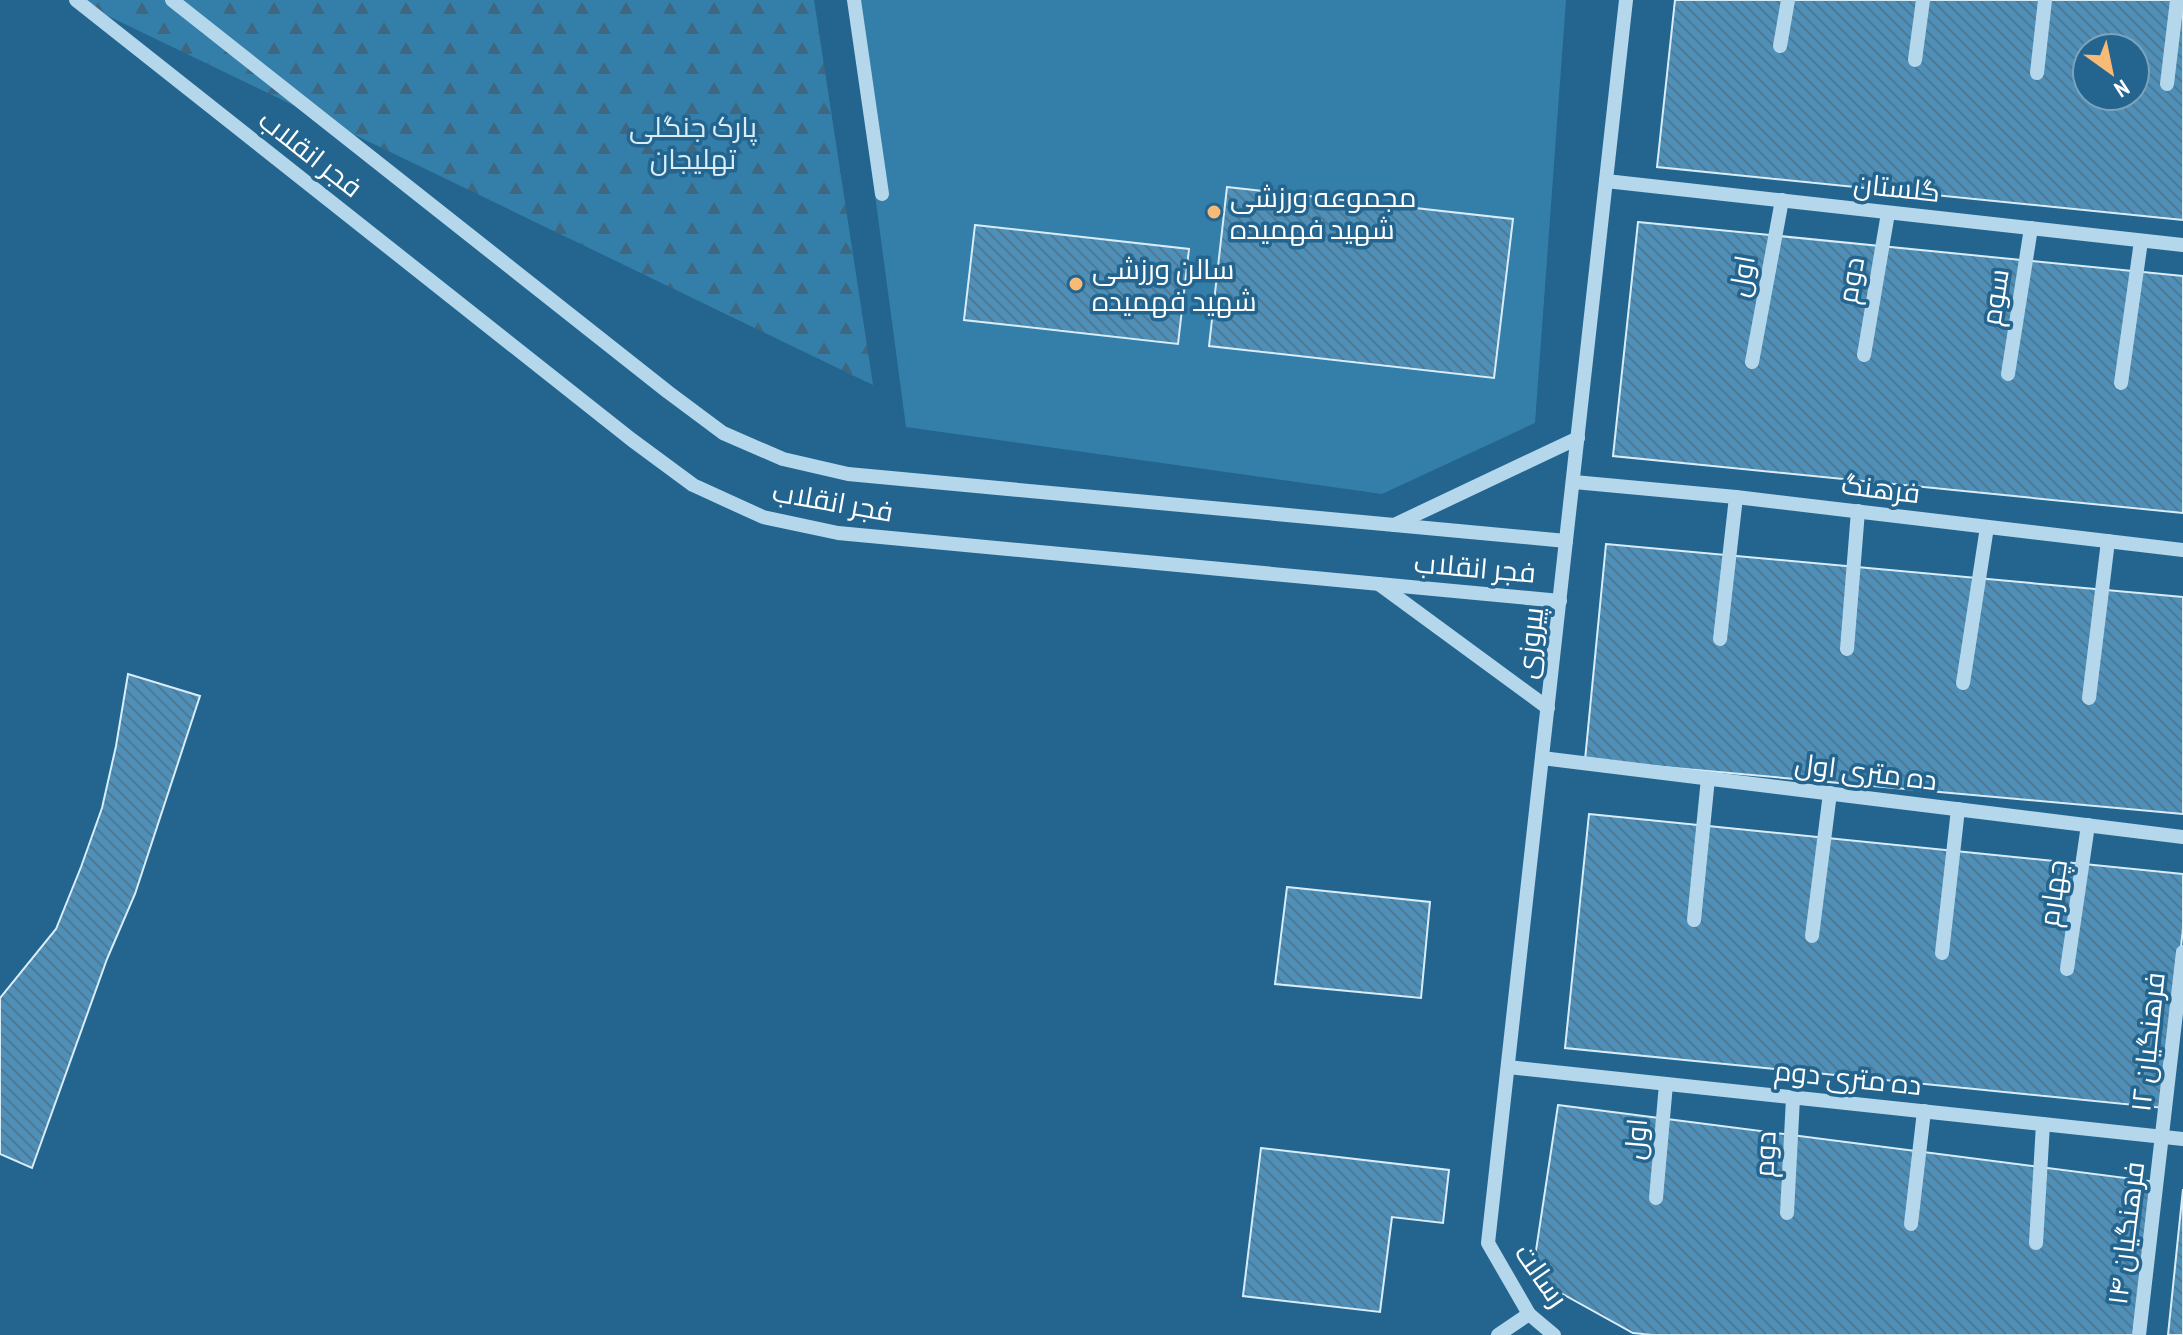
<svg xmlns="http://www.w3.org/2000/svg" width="2183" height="1335" font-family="'PT Sans Narrow',Cairo,sans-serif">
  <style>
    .grass { fill: #347faa }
    .forest { fill: url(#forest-firs) }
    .building { fill: url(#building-back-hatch); stroke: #d9edf9; stroke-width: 2; fill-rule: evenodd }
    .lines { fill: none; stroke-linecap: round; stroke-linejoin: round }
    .minor { stroke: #b4d7ec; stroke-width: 14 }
    .poi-dot { fill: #f7bb77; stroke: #23658f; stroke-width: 3 }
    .labels { text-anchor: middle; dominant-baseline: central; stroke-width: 7; stroke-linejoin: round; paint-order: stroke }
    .park-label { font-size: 28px; fill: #d9edf9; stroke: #23658f }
    .street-label { font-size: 28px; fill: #fff; stroke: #23658f }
    .poi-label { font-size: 28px; fill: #fff; stroke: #23658f; text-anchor: start }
  </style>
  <defs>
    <pattern id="forest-firs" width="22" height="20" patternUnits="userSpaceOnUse" patternTransform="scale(2)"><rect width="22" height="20" fill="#347faa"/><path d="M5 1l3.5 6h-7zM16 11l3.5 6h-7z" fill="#3f6880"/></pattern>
    <pattern id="building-back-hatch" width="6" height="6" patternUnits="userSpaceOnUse" patternTransform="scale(2)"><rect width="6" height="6" fill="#5090b8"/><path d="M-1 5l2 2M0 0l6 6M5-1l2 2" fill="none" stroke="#4f7892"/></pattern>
  </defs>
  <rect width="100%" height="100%" fill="#23658f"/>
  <path class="grass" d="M849 0H1566L1535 423 1382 494 906 427Z"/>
  <path class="forest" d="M75 0H814L873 385Z"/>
  <g class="building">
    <path d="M1675 0H2183V220L1657 167ZM2087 48H2135V96H2087Z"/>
    <path d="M1227 187 1513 219 1494 378 1209 346Z"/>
    <path d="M1638 222 2183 276V513L1613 456Z"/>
    <path d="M975 225 1189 249 1178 344 964 320Z"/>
    <path d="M1606 544 2183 597V814L1585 760Z"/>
    <path d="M128 674 200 696 135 894 107 959 32 1168 0 1154V998L56 929 81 867 102 808 116 746Z"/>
    <path d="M1589 814 2183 874V928L2164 1108 1565 1048Z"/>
    <path d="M1287 887 1430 902 1421 998 1275 984Z"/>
    <path d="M1558 1105 2157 1182 2140 1335H1652L1633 1333 1532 1277Z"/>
    <path d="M1261 1148 1449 1170 1443 1223 1392 1217 1380 1312 1243 1296Z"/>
    <path d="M2183 1189V1335H2168Z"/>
  </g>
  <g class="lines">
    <g class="minor">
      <path d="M76 0 632 440 693 485 763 517 838 533 1560 601"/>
      <path d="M172 0 668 392 723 433 783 459 848 474 1566 541"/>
      <path d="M854 0 882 194"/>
      <path d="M1780 46 1788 0"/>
      <path d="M1915 60 1923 0"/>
      <path d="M2037 73 2045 0"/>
      <path d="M2167 84 2177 0"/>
      <path d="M1606 181 2183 245"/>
      <path d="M1864 355 1888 213"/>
      <path d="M1752 362 1782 200"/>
      <path d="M2008 374 2031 228"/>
      <path d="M2121 383 2141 241"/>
      <path d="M1574 482 1736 497 2183 550"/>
      <path d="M1394 525 1578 438"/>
      <path d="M1379 584 1548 708"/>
      <path d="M1720 639 1736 497"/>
      <path d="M1847 649 1858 511"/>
      <path d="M1963 683 1987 527"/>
      <path d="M2089 698 2108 541"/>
      <path d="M1542 758 2183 837"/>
      <path d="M1694 920 1708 778"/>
      <path d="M1812 936 1830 793"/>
      <path d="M1942 953 1958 809"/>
      <path d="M2067 969 2088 825"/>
      <path d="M1508 1067 2183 1139"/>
      <path d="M1656 1198 1666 1084"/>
      <path d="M1787 1213 1793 1098"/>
      <path d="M1911 1224 1924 1111"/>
      <path d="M2036 1243 2043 1124"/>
      <path d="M1498 1335 1529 1314"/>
      <path d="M1554 1335 1529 1314 1488 1243 1626 0"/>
      <path d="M2139 1335 2183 952"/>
    </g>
  </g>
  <g class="poi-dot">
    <circle cx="1214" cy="212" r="8"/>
    <circle cx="1076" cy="284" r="8"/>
  </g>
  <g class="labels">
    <g class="park-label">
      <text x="693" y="126">پارک جنگلی<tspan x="693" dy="32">تهلیجان</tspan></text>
    </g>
    <g class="street-label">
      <text transform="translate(311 153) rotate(38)">فجر انقلاب</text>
      <text transform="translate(1897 187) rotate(6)">گلستان</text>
      <text transform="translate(1741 276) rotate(-80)">اول</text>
      <text transform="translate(1850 280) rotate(-80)">دوم</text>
      <text transform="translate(1994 297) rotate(-81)">سوم</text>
      <text transform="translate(1881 488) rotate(7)">فرهنگ</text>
      <text transform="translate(833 501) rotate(10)">فجر انقلاب</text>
      <text transform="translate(1475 567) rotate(5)">فجر انقلاب</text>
      <text transform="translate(1529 643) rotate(-84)">پیروزی</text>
      <text transform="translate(1866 771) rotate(7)">ده متری اول</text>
      <text transform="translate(2052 893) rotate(-82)">چهارم</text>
      <text transform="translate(2147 1042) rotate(-84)">فرهنگیان ۱۲</text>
      <text transform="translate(1848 1077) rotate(6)">ده متری دوم</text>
      <text transform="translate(1635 1139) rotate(-85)">اول</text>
      <text transform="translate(1764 1154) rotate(-87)">دوم</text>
      <text transform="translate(2125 1233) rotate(-83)">فرهنگیان ۱۴</text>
      <text transform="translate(1542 1275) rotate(55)">رسالت</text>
    </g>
    <g class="poi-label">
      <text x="1230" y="196">مجموعه ورزشی<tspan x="1230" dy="32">شهید فهمیده</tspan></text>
      <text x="1092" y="268">سالن ورزشی<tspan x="1092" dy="32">شهید فهمیده</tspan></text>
    </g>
  </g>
  <g transform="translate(2111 72) rotate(147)"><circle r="38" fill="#23658f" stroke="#7ba3bc" stroke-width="2"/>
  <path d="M0-6L14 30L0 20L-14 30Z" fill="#f7bb77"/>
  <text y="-12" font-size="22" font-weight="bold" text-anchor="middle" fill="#ffffff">N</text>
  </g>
</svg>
